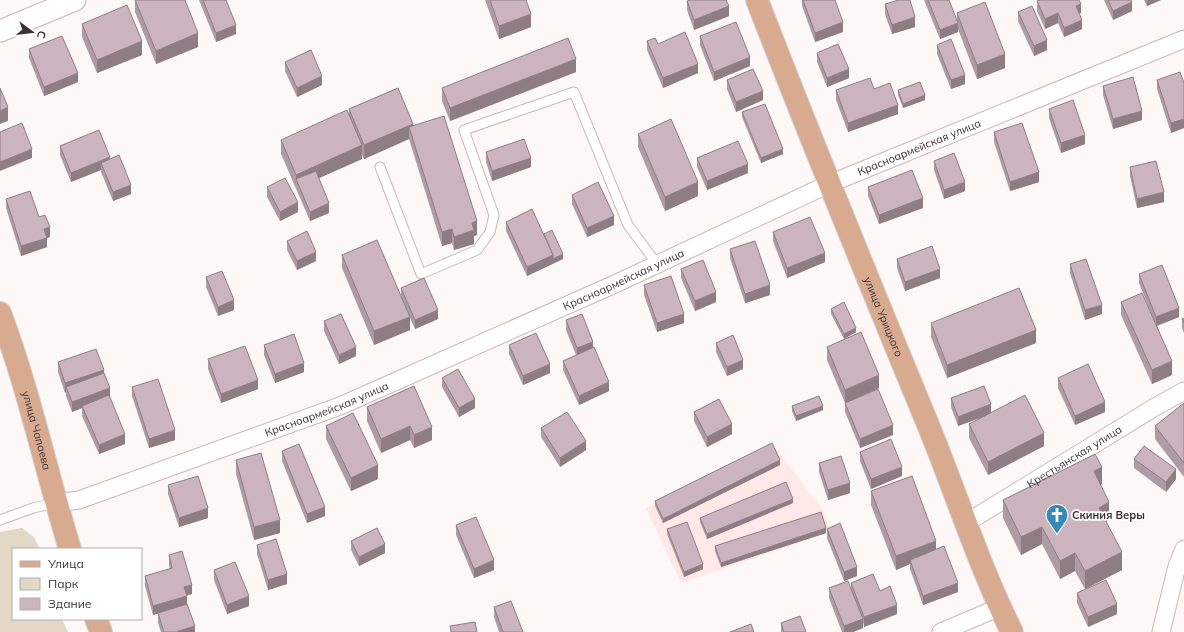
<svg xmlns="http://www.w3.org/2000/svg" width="1184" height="632" font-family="Mulish,sans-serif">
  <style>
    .built { fill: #fee9e8 }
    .green { fill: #e3d7c5 }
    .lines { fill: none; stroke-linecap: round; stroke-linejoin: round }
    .service-casing { stroke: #cdb5b3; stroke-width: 11 }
    .minor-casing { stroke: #cdb5b3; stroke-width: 19 }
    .tertiary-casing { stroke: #cdb5b3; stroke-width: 23 }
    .primary-casing { stroke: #d4d2d2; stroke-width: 24 }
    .service { stroke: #fff; stroke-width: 9 }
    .minor { stroke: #fff; stroke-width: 17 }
    .tertiary { stroke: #fff; stroke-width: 21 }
    .primary { stroke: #d8aa90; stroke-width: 22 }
    .wall { fill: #af9ba3 }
    .shaded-wall { fill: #8e7e84 }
    .building { fill: #cbb4bd; stroke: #8e7e84 }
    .labels { text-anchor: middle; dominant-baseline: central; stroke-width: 3.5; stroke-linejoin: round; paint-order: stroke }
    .street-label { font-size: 11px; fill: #3c3232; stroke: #fff }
    .poi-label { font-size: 11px; font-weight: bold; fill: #3c3232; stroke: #fff; text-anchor: start }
  </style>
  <rect width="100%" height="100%" fill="#fdf7f7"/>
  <path class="built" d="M773 445 824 511 831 532 681 583 646 508Z"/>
  <path class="green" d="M22 528 34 537 40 549H13V619H62L68 632H0V532Z"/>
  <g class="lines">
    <g class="service-casing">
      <g id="service">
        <path d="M380 167 421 274 477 250 490 232 494 215 464 130 574 92 628 225 657 264"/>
        <path d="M0 520 33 508 56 503"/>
      </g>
    </g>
    <g class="minor-casing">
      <g id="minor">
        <path id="s1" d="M56 503 79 500 340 406 615 284 829 184 1184 39"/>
        <path id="s2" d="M966 523 1155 407 1184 391"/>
        <path d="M941 632 1000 607"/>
        <path d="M1161 632 1177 566 1184 549"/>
      </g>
    </g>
    <g class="tertiary-casing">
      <path id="tertiary" d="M0 31 75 0"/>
    </g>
    <g class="primary-casing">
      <g id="primary">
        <path id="s3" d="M757 0C813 145 872 289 931 432 958 499 980 568 1012 632"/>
        <path id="s4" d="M0 313C29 390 46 471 70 549"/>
        <path d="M96 619 101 632"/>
      </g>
    </g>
    <use href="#service" class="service"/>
    <use href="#minor" class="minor"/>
    <use href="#tertiary" class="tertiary"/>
    <use href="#primary" class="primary"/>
  </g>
  <g class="wall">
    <path d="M135 0H185L198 47 156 64 135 12Z"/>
    <path d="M199 0H226L236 34 216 42Z"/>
    <path d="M485 0H526L531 27 499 39Z"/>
    <path d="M802 0H835L843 32 815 42 802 6Z"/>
    <path d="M924 0H949L957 21V13L1005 68 977 79 958 29V32L940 39Z"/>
    <path d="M1104 0H1131L1132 11 1113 20Z"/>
    <path d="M1144 0H1161L1147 6Z"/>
    <path d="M687 1 729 16 694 30 687 10Z"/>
    <path d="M1037 1 1081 13 1079 14 1082 29 1064 37 1058 23 1045 29 1037 11Z"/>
    <path d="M885 4 915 27 892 34 885 14Z"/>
    <path d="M1018 12 1047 50 1034 56 1018 21Z"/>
    <path d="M82 24 142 55 97 73 82 37Z"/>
    <path d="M700 36 750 66 714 81 700 45Z"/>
    <path d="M647 41 658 44 698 73 663 88 647 50Z"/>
    <path d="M937 45 965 84 951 89 937 54Z"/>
    <path d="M29 49 78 82 44 96 29 58Z"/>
    <path d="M817 53 849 78 827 87 817 62Z"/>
    <path d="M285 62 322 85 297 97 285 71Z"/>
    <path d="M576 72 450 121 442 101V88Z"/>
    <path d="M727 80 763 100 736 112 727 89Z"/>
    <path d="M1157 80 1184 83V128L1171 133 1157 89Z"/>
    <path d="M1103 86 1142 120 1113 129 1103 95Z"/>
    <path d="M874 89 898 114 848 132 836 100V90Z"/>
    <path d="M898 90 925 100 903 108 898 95Z"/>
    <path d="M349 109 413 125 477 235 474 236V244L454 250 452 243 442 246 409 139 364 159 362 155V159L319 178 329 213 310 221 281 154V140L349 114Z"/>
    <path d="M1049 109 1085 144 1061 153 1049 118Z"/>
    <path d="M742 112 783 154 761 163 742 117Z"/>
    <path d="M994 132 1039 182 1010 191 994 142Z"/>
    <path d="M638 134 698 196 665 211 638 147Z"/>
    <path d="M60 146 110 159 131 194 113 201 101 172V170L71 182 60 155Z"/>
    <path d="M486 152 531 167 492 181 486 162Z"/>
    <path d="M697 158 748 173 707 190 697 167Z"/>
    <path d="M934 161 965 191 944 199 934 170Z"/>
    <path d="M1130 167 1164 202 1137 208 1130 176Z"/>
    <path d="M267 187 298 212 280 221 267 197Z"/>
    <path d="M868 187 923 208 879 224 868 196Z"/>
    <path d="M572 195 614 225 587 237 572 204Z"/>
    <path d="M6 199 39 217 50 237 47 238V247L21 256 6 208Z"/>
    <path d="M506 222 544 234 563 259 527 276 506 231Z"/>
    <path d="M773 232 825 262 787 278 773 241Z"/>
    <path d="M287 241 316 261 297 270 287 250Z"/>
    <path d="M730 249 770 295 745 303 730 258Z"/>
    <path d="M342 255 401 296V288L438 319 415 329 410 318V330L374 345 342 268Z"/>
    <path d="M897 259 940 278 905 291 897 268Z"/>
    <path d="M1070 264 1102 314 1085 320 1070 273Z"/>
    <path d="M681 269 716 302 695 311 681 278Z"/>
    <path d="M1139 274 1179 317 1157 326 1172 375 1152 384 1121 315V302L1151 313 1139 283Z"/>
    <path d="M206 277 234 310 218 316 206 287Z"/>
    <path d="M644 285 684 323 657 332 644 295Z"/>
    <path d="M831 309 856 332 844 339 831 314Z"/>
    <path d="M1184 318V333L1182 328V319Z"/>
    <path d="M566 320 593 347 609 391 579 405 563 370V361L576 355 566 330Z"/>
    <path d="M324 321 356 356 339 364 324 331Z"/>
    <path d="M931 323 1036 343 947 378 931 337Z"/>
    <path d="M716 343 743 369 727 376 716 352Z"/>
    <path d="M264 345 304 372 275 383 264 355Z"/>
    <path d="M509 345 550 373 523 385 509 354Z"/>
    <path d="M827 347 879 388 863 396 893 435 860 448 845 412V403L827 360Z"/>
    <path d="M208 359 258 389 221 403 208 369Z"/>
    <path d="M58 362 104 373 110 398 125 444 99 454 82 416V408L72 412 66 396V392L65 393 58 372Z"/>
    <path d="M442 378 475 408 459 417 442 387Z"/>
    <path d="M1058 378 1105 412 1075 425 1058 388Z"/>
    <path d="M414 386 432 440 414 448 410 440 381 453 367 421V407Z"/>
    <path d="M132 387 175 440 149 448 132 396Z"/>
    <path d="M951 398 991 413 1044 446 988 475 969 438V424L982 417 958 426 951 407Z"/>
    <path d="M1184 403V477L1155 439V426Z"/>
    <path d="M792 406 823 410 796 421 792 411Z"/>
    <path d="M694 412 732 434 707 447 694 421Z"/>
    <path d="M326 426 378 479 351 491 326 439Z"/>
    <path d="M541 428 586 450 560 467 541 437Z"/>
    <path d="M282 451 325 516 307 523 282 461Z"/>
    <path d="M860 452 902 476 871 489 860 461Z"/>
    <path d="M1134 459 1176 479 1166 492 1134 468Z"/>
    <path d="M236 460 280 533 254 540 236 474Z"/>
    <path d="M819 463 850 493 828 500 819 472Z"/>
    <path d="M780 465 663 523 655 506V501Z"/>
    <path d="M1102 484 1101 485 1109 520 1106 522 1122 570 1085 589 1075 571 1060 579 1042 544 1021 555 1003 518V500Z"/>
    <path d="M168 485 208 518 179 527 168 494Z"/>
    <path d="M871 491 936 549 958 592 923 605 910 569V564L896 570 871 505Z"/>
    <path d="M793 503 707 539 700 522V518Z"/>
    <path d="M456 525 494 570 474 578 456 535Z"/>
    <path d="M667 529 703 569 684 577 667 534Z"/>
    <path d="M827 529 857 576 844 581 827 538Z"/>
    <path d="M826 533 721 567 715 551V546Z"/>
    <path d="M351 541 385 553 359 566 351 550Z"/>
    <path d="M257 545 287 584 268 590 257 554Z"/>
    <path d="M169 555 192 594 187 595V604L195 632H161L158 623V613L153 615 145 586V576L170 569 169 565Z"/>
    <path d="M214 570 249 606 227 614 214 580Z"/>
    <path d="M851 583 880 591 897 614 864 627 863 622V628L853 632H842L829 598V588L851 589Z"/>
    <path d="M1077 593 1117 614 1088 627 1077 603Z"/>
    <path d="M494 607 523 632H499L494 617Z"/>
    <path d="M781 623 806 632H781Z"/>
  </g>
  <g class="shaded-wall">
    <path d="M1147 0H1161L1147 6Z"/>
    <path d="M1132 2V11L1113 20V11Z"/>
    <path d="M1081 4V13L1076 15V6Z"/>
    <path d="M729 6V16L694 30V20Z"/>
    <path d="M1058 13V23L1045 29V19Z"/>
    <path d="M531 14V27L499 39V26Z"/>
    <path d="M915 17V27L892 34V25Z"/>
    <path d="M1082 20V29L1064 37V28Z"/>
    <path d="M843 22V32L815 42V33Z"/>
    <path d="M958 23V32L940 39V30Z"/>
    <path d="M236 25V34L216 42V33Z"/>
    <path d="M198 33V47L156 64V51Z"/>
    <path d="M1047 40V50L1034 56V46Z"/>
    <path d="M142 41V55L97 73V60Z"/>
    <path d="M1005 54V68L977 79V65Z"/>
    <path d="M750 57V66L714 81V72Z"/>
    <path d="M576 59V72L450 121V108Z"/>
    <path d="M698 64V73L663 88V78Z"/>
    <path d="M849 69V78L827 87V78Z"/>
    <path d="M78 73V82L44 96V87Z"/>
    <path d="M965 75V84L951 89V80Z"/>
    <path d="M322 76V85L297 97V88Z"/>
    <path d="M763 91V100L736 112V102Z"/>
    <path d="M925 95V100L903 108V104Z"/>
    <path d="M898 105V114L848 132V123Z"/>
    <path d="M8 107V121L0 124V111Z"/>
    <path d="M1142 111V120L1113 129V119Z"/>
    <path d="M1184 119V128L1171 133V123Z"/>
    <path d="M413 124V137L409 127V139L364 159V145Z"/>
    <path d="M1085 135V144L1061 153V143Z"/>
    <path d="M362 145V159L299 187 296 179V188V175Z"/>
    <path d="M32 149V158L0 171V162Z"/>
    <path d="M783 149V154L761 163V158Z"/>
    <path d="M110 157V166L101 163V170L71 182V173Z"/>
    <path d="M531 158V167L492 181V171Z"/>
    <path d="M748 164V173L707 190V181Z"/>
    <path d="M1039 172V182L1010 191V182Z"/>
    <path d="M698 182V196L665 211V197Z"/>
    <path d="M965 182V191L944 199V190Z"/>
    <path d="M131 185V194L113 201V192Z"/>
    <path d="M1164 192V202L1137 208V199Z"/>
    <path d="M923 198V208L879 224V215Z"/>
    <path d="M298 202V212L280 221V212Z"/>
    <path d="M329 203V213L310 221V212Z"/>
    <path d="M614 216V225L587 237V228Z"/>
    <path d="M477 221V235L474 236V244L454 250V237L472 223Z"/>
    <path d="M50 227V237L44 239V229Z"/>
    <path d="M452 229V243L442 246V232Z"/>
    <path d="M47 238V247L21 256V246Z"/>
    <path d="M316 252V261L297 270V261Z"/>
    <path d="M825 253V262L787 278V268Z"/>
    <path d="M563 254V259L527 276V267L553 255Z"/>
    <path d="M940 269V278L905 291V282Z"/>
    <path d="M770 285V295L745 303V294Z"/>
    <path d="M716 292V302L695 311V301Z"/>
    <path d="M234 300V310L218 316V307Z"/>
    <path d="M1102 305V314L1085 320V310Z"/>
    <path d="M1179 308V317L1156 326V317Z"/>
    <path d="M438 310V319L415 329V320Z"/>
    <path d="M684 314V323L657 332V323Z"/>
    <path d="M410 317V330L374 345V331Z"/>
    <path d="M856 328V332L844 339V334Z"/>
    <path d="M1036 330V343L947 378V365Z"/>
    <path d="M593 342V351L577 358V348Z"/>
    <path d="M356 347V356L339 364V355Z"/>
    <path d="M743 360V369L727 376V367Z"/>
    <path d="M1172 361V375L1152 384V370Z"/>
    <path d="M304 363V372L275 383V374Z"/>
    <path d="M550 364V373L523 385V376Z"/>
    <path d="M104 370V379L66 387V392L65 393V383Z"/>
    <path d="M879 375V388L845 403V390Z"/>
    <path d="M258 380V389L221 403V394Z"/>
    <path d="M609 382V391L579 405V396Z"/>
    <path d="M110 388V397L83 408 82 406V408L72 412V402Z"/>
    <path d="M475 399V408L459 417V408Z"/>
    <path d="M1105 402V412L1075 425V416Z"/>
    <path d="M991 404V414L958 426V417Z"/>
    <path d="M823 406V410L796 421V416Z"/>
    <path d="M732 424V434L707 447V437Z"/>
    <path d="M893 425V435L860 448V439Z"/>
    <path d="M410 426V440L381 453V439Z"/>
    <path d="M432 427V440L414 448V435Z"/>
    <path d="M175 430V440L149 448V439Z"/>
    <path d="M1044 433V446L988 475V462Z"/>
    <path d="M125 434V444L99 454V445Z"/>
    <path d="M586 441V450L560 467V458Z"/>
    <path d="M780 460V465L663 523V519Z"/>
    <path d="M378 465V479L351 491V478Z"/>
    <path d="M902 467V476L871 489V479Z"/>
    <path d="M1102 467V484L1094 489V471Z"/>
    <path d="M1176 469V479L1166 492V482Z"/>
    <path d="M850 483V493L828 500V490Z"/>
    <path d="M793 499V503L707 539V534Z"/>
    <path d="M1109 502V520L1099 525V508Z"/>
    <path d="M325 507V516L307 523V514Z"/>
    <path d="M208 508V518L179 527V518Z"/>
    <path d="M280 520V533L254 540V527Z"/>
    <path d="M1042 527V544L1021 555V537Z"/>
    <path d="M826 528V533L721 567V563Z"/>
    <path d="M936 541V554L910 560V564L896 570V556Z"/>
    <path d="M385 544V553L359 566V557Z"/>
    <path d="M1122 552V570L1085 589V571Z"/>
    <path d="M1075 553V571L1060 579V561Z"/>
    <path d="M494 560V570L474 578V569Z"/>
    <path d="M703 564V569L684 577V572Z"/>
    <path d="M857 567V576L844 581V572Z"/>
    <path d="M287 574V584L268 590V580Z"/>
    <path d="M958 583V592L923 605V596Z"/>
    <path d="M192 585V594L184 596V587Z"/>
    <path d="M187 596V605L153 615V606Z"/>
    <path d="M249 596V606L227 614V605Z"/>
    <path d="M1117 604V614L1088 627V617Z"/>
    <path d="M897 605V614L864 627V617Z"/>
    <path d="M863 619V628L853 632H844V626Z"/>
    <path d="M195 626V632H176Z"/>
  </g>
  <g class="building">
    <path d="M135 0H185L198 33 156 51Z"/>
    <path d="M203 0H226L236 25 216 33Z"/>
    <path d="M490 0H526L531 14 499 26Z"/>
    <path d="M690 0H726L729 6 694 20 687 1Z"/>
    <path d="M803 0H835L843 22 815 33Z"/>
    <path d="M899 0H910L915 17 892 25 885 4Z"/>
    <path d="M928 0H949L958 23 940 30Z"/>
    <path d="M1040 0H1079L1081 4 1076 6 1082 20 1064 28 1058 13 1045 19 1037 1Z"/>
    <path d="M1108 0H1131L1132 2 1113 11Z"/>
    <path d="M985 2 1005 54 977 65 957 13Z"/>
    <path d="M127 5 142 41 97 60 82 24Z"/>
    <path d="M1032 6 1047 40 1034 46 1018 12Z"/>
    <path d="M736 22 750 57 714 72 700 36Z"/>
    <path d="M685 32 698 64 663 78 647 41 655 38 658 44Z"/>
    <path d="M62 36 78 73 44 87 29 49Z"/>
    <path d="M568 38 576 59 450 108 442 88Z"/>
    <path d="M951 39 965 75 951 80 937 45Z"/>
    <path d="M838 44 849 69 827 78 817 53Z"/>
    <path d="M311 50 322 76 297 88 285 62Z"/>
    <path d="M753 69 763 91 736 102 727 80Z"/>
    <path d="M1180 72 1184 83V119L1171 123 1157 80Z"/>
    <path d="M1133 77 1142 111 1113 119 1103 86Z"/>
    <path d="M870 78 874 89 890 83 898 105 848 123 836 90Z"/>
    <path d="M920 82 925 95 903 104 898 90Z"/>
    <path d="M0 88 8 107 0 111Z"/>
    <path d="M398 88 413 124 364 145 349 109Z"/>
    <path d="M1073 100 1085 135 1061 143 1049 109Z"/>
    <path d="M765 104 783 149 761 158 742 112Z"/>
    <path d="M347 110 362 145 296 175 281 140Z"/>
    <path d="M444 116 477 221 472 223 474 230 454 237 452 229 442 232 409 127Z"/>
    <path d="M671 119 698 182 665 197 638 134Z"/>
    <path d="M22 123 32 149 0 162V132Z"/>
    <path d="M1022 123 1039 172 1010 182 994 132Z"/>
    <path d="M99 130 110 157 71 173 60 146Z"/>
    <path d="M524 139 531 158 492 171 486 152Z"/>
    <path d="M738 141 748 164 707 181 697 158Z"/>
    <path d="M954 153 965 182 944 190 934 161Z"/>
    <path d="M119 155 131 185 113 192 101 163Z"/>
    <path d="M1156 161 1164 192 1137 199 1130 167Z"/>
    <path d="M912 170 923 198 879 215 868 187Z"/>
    <path d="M316 171 329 203 310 212 296 179Z"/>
    <path d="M285 178 298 202 280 212 267 187Z"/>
    <path d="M598 182 614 216 587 228 572 195Z"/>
    <path d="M30 191 39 217 45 215 50 227 44 229 47 238 21 246 6 199Z"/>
    <path d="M532 209 553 255 527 267 506 222Z"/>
    <path d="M810 217 825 253 787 268 773 232Z"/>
    <path d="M552 230 563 254 553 259V255L544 234Z"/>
    <path d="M307 231 316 252 297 261 287 241Z"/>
    <path d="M377 240 410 317 374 331 342 255Z"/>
    <path d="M755 241 770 285 745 294 730 249Z"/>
    <path d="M932 246 940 269 905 282 897 259Z"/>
    <path d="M1086 259 1102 305 1085 310 1070 264Z"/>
    <path d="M703 260 716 292 695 301 681 269Z"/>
    <path d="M1162 265 1179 308 1156 317 1139 274Z"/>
    <path d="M222 271 234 300 218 307 206 277Z"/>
    <path d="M671 276 684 314 657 323 644 285Z"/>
    <path d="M424 278 438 310 415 320 401 288Z"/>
    <path d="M1019 288 1036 330 947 365 931 323Z"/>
    <path d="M1142 293 1172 361 1152 370 1121 302Z"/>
    <path d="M844 302 856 328 844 334 831 309Z"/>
    <path d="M341 314 356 347 339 355 324 321Z"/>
    <path d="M582 314 593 342 577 348 566 320Z"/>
    <path d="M1184 318V323L1182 319Z"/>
    <path d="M861 332 879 375 845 390 827 347Z"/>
    <path d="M536 333 550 364 523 376 509 345Z"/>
    <path d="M294 334 304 363 275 374 264 345Z"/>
    <path d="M733 335 743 360 727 367 716 343Z"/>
    <path d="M245 346 258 380 221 394 208 359Z"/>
    <path d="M594 347 609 382 579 396 563 361Z"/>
    <path d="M96 349 104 370 65 383 58 362Z"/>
    <path d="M1088 364 1105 402 1075 416 1058 378Z"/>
    <path d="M458 369 475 399 459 408 442 378Z"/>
    <path d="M104 373 110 388 72 402 66 387Z"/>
    <path d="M158 379 175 430 149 439 132 387Z"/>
    <path d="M414 386 432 427 414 435 410 426 381 439 367 407Z"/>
    <path d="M984 386 991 404 958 417 951 398Z"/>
    <path d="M878 389 893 425 860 439 845 403Z"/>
    <path d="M109 395 125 434 99 445 82 406Z"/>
    <path d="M1025 395 1044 433 988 462 969 424Z"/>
    <path d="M819 396 823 406 796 416 792 406Z"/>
    <path d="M719 399 732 424 707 437 694 412Z"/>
    <path d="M1184 403V463L1155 426Z"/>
    <path d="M567 412 586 441 560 458 541 428Z"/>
    <path d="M353 413 378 465 351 478 326 426Z"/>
    <path d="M891 439 902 467 871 479 860 452Z"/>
    <path d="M772 443 780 460 663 519 655 501Z"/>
    <path d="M299 444 325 507 307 514 282 451Z"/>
    <path d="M1144 446 1176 469 1166 482 1134 459Z"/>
    <path d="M261 453 280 520 254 527 236 460Z"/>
    <path d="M1095 454 1102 467 1094 471 1109 502 1099 508 1122 552 1085 571 1075 553 1060 561 1042 527 1021 537 1003 500Z"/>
    <path d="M841 456 850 483 828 490 819 463Z"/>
    <path d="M198 476 208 508 179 518 168 485Z"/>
    <path d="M912 476 936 541 896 556 871 491Z"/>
    <path d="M786 482 793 499 707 534 700 518Z"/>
    <path d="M821 512 826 528 721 563 715 546Z"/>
    <path d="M476 517 494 560 474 569 456 525Z"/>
    <path d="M687 522 703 564 684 572 667 529Z"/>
    <path d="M840 523 857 567 844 572 827 529Z"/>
    <path d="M377 528 385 544 359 557 351 541Z"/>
    <path d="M276 539 287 574 268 580 257 545Z"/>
    <path d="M944 546 958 583 923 596 910 560Z"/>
    <path d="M182 551 192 585 184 587 187 596 153 606 145 576 172 568 169 555Z"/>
    <path d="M235 562 249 596 227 605 214 570Z"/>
    <path d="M873 574 880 591 890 586 897 605 864 617 851 583Z"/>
    <path d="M1106 580 1117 604 1088 617 1077 593Z"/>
    <path d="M848 581 863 619 844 626 829 588Z"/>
    <path d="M511 601 523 632H503L494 607Z"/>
    <path d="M187 604 195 626 176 632H164L158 613Z"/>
    <path d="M800 616 806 632H784L781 623Z"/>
    <path d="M475 622 477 632H451L450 626Z"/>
    <path d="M751 624 754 632H730Z"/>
  </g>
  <defs>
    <g id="church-pin" transform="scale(1.15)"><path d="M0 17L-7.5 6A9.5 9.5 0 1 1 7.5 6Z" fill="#3688b8" stroke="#fff"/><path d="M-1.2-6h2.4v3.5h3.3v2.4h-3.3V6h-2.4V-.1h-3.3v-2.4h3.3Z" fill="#fff"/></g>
  </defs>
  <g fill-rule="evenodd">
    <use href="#church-pin" x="1057" y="515"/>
  </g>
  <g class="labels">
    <g class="street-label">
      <text stroke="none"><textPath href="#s1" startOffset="935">Красноармейская улица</textPath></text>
      <text stroke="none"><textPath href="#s1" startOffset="611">Красноармейская улица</textPath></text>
      <text stroke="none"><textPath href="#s3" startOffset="341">улица Урицкого</textPath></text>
      <text stroke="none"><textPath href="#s1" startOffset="287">Красноармейская улица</textPath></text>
      <text stroke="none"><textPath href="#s4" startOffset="123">улица Чапаева</textPath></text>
      <text stroke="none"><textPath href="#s2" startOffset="127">Крестьянская улица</textPath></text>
    </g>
    <g class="poi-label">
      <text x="1072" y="515">Скиния Веры</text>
    </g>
  </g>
  <rect x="12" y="548" width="130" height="72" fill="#ffffff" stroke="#b1adad"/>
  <rect x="20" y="561" width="20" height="6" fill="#d8aa90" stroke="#b1adad"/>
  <text x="48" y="568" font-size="12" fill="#3c3232">Улица</text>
  <rect x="20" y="578" width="20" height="12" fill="#e3d7c5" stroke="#b1adad"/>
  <text x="48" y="588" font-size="12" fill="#3c3232">Парк</text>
  <rect x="20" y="598" width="20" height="12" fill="#cbb4bd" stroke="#b1adad"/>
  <text x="48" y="608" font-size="12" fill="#3c3232">Здание</text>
  <g transform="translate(32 32) rotate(105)" stroke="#ffffff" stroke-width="3" paint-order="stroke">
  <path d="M0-3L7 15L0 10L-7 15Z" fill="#3c3232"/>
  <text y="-6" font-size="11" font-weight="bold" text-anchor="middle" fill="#3c3232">С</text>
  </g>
</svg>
